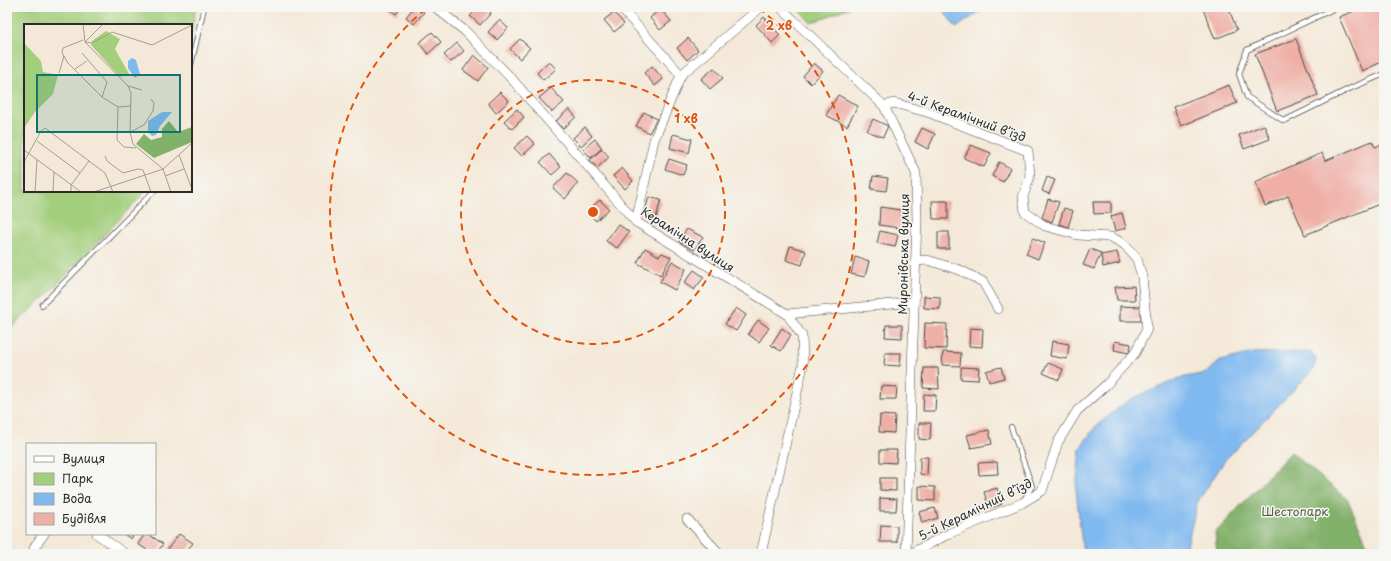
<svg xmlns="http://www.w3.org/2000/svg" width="1391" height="561" font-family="'Playpen Sans',sans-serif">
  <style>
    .green { fill: #a3ce7b; stroke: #677c53 }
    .forest { fill: #82b16b; stroke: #566e4b }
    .water { fill: #80b9f0; stroke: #56728e }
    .building { fill: #efafa6 }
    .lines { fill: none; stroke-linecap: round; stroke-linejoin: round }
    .lane-casing { stroke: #494845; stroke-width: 6 }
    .street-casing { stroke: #494845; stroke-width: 10 }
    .lane { stroke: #fff; stroke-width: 4.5 }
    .street { stroke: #fff; stroke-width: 9 }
    .ring { fill: none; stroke: #df570e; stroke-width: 2; stroke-dasharray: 7 5 }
    .labels { text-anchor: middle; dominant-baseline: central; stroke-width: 3; stroke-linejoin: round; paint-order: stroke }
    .street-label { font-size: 12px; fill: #2b2b2b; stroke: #f6f6f2 }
    .park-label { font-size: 12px; fill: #4f5c43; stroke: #f6f6f2 }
    .inset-road { fill: none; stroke: #a49d93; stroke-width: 1 }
    .view { fill: #0f766e; fill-opacity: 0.15; stroke: #0f766e; stroke-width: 2 }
    .inset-edge { fill: none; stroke: #2b2b2b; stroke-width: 2 }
    .centre { fill: #df570e; stroke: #f6f6f2; stroke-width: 2 }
    .ring-label { font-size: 12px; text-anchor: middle; font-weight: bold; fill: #df570e; stroke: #f6f6f2; stroke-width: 3; stroke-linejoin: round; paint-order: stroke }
  </style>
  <rect width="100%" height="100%" fill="#f6f6f2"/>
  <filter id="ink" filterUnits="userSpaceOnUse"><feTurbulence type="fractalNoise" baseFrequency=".025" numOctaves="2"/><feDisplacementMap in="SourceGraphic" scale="8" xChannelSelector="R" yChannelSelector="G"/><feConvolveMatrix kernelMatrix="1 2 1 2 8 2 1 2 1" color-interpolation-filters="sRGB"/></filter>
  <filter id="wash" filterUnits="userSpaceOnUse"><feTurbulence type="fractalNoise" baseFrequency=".012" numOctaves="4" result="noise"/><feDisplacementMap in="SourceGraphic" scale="16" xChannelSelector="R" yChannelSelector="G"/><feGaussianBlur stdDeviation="0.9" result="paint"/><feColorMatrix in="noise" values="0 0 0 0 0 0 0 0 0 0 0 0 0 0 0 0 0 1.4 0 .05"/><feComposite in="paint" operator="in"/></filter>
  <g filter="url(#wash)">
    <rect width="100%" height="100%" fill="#f4e9d8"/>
    <g class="green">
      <path d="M7 7H196L191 34V25H25V191H146L52 290 7 332Z"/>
      <path d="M797 7H850L811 23Z"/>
    </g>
    <path class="forest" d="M1291 452 1348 500 1371 554H1217L1215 533Z"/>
    <g class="water">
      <path d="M941 7H986L956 28Z"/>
      <path d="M1300 352H1311L1316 360 1313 370 1225 460 1197 503 1185 554H1083L1076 490 1080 448 1096 426 1129 400 1180 378 1207 373 1220 361 1253 353Z"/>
    </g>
    <g id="blocks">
      <g class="building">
        <path d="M387 7H401L396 14Z"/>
        <path d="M414 7H417L424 12 414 24 406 17Z"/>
        <path d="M455 7H463L459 11Z"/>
        <path d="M479 7H486L491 13 480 25 470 16Z"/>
        <path d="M1202 7H1228L1237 30 1215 39Z"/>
        <path d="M1364 7H1380L1384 16V61L1362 71 1339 17Z"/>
        <path d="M660 9 671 21 660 30 650 18Z"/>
        <path d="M614 12 624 24 614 32 604 20Z"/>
        <path d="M764 17 780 35 772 43 756 25Z"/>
        <path d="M499 20 508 28 497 40 488 32Z"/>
        <path d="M432 32 441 42 428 54 419 43Z"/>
        <path d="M688 38 698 50 687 60 677 48Z"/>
        <path d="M520 39 530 48 520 59 510 49Z"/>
        <path d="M1296 39 1318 95 1277 111 1255 54Z"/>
        <path d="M457 43 464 51 451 62 444 55Z"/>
        <path d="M474 55 488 67 478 81 463 70Z"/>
        <path d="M549 61 556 69 543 80 537 73Z"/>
        <path d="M814 63 823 71 811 84 803 76Z"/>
        <path d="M652 66 663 79 655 86 644 73Z"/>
        <path d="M714 68 723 78 710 89 701 79Z"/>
        <path d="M1229 85 1237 103 1181 126 1173 107Z"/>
        <path d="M551 88 564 102 552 112 539 98Z"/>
        <path d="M500 92 509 101 496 113 488 103Z"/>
        <path d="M838 95 858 106 847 126 826 115Z"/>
        <path d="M517 109 524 117 512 129 504 121Z"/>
        <path d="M569 109 576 117 563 129 556 121Z"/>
        <path d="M644 112 657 119 649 133 636 126Z"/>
        <path d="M873 119 888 126 883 137 867 131Z"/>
        <path d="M1264 125 1270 139 1244 149 1239 135Z"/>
        <path d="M585 127 592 136 581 146 573 138Z"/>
        <path d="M922 128 935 134 928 149 915 142Z"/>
        <path d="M673 134 692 139 689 153 670 148Z"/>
        <path d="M527 136 535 144 522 156 514 148Z"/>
        <path d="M595 139 602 148 591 158 583 149Z"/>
        <path d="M1372 141 1375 147 1384 143V202L1305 235 1288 196 1265 206 1255 182 1322 153 1325 161Z"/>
        <path d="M971 145 991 153 984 167 964 158Z"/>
        <path d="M602 149 609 157 597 168 590 160Z"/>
        <path d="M549 154 561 167 552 175 540 162Z"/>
        <path d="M669 159 687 165 683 175 665 169Z"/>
        <path d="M999 162 1010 168 1003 182 992 176Z"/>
        <path d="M622 168 633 181 625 189 613 176Z"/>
        <path d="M567 173 578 183 565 199 553 188Z"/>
        <path d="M873 176 888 178 886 191 871 189Z"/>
        <path d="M1047 177 1055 180 1049 194 1042 191Z"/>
        <path d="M649 197 661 200 656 218 644 214Z"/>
        <path d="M1048 199 1059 202 1052 222 1042 218Z"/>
        <path d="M600 200 609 209 596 221 587 211Z"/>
        <path d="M932 201H948V219H933Z"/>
        <path d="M1093 202H1111V213L1094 214Z"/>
        <path d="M880 207 908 211 906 229 879 225Z"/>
        <path d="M1064 208 1073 211 1068 227 1059 224Z"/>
        <path d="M1122 213 1126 228 1115 231 1111 216Z"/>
        <path d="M618 224 629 232 617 248 606 241Z"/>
        <path d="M687 229 703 237 694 250 679 241Z"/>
        <path d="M880 231 898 235 895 247 877 243Z"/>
        <rect x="938" y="232" width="11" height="17"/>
        <path d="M1033 238 1045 243 1038 259 1026 254Z"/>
        <path d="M790 246 806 251 802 265 786 260Z"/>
        <path d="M645 248 659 256 662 253 671 257 661 275 637 263Z"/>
        <path d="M1090 249 1101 253 1094 269 1083 265Z"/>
        <path d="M1117 252 1120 263 1103 267 1101 255Z"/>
        <path d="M855 257 869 261 865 277 851 274Z"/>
        <path d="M672 261 686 269 675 290 660 282Z"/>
        <path d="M694 270 704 277 694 290 684 283Z"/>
        <path d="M1134 286 1135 300H1117L1115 287Z"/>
        <path d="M924 296 940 297V309L924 308Z"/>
        <path d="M1120 306 1141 307V321H1120Z"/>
        <path d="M736 308 746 315 736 331 725 324Z"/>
        <path d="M758 320 769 328 759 342 748 334Z"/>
        <path d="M925 323 947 324 946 349 924 348Z"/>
        <path d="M886 325H902V338L885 337Z"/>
        <path d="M782 328 791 335 781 351 771 345Z"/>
        <path d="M970 328 983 329 982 347 969 346Z"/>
        <path d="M1052 341 1069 344 1067 359 1050 356Z"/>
        <path d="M1115 341 1131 344 1129 353 1114 350Z"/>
        <path d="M943 352 961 353 960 366 942 365Z"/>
        <path d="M885 353H901L900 366 884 365Z"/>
        <path d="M1048 363 1063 369 1059 380 1043 373Z"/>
        <path d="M961 367 979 368 978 380 961 379Z"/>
        <path d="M1001 367 1004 378 989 382 986 371Z"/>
        <path d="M924 368H938L939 389 923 388Z"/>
        <path d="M881 386 897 387 896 399H880Z"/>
        <path d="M924 394 936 395 935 411H923Z"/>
        <path d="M880 415 895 416 894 433 879 432Z"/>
        <path d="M919 423H931L930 440 919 439Z"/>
        <path d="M989 430 992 444 971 448 967 435Z"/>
        <path d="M880 450H897L896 463 880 462Z"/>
        <path d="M920 457H928L927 475 920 474Z"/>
        <path d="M997 462 998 474 979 475 978 463Z"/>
        <path d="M880 478H896V491L880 490Z"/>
        <path d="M919 486 935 487V501L919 500Z"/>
        <path d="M997 488 1002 504 989 508 984 492Z"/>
        <path d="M880 498 897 499 896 511H880Z"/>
        <path d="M935 508 938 518 922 523 919 512Z"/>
        <path d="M881 525 897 526V542H880Z"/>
        <path d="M124 534H134L131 539Z"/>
        <path d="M145 534H148L163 544 156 554H153L138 544Z"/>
        <path d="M179 534 193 543 184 554H164Z"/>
      </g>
    </g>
  </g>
  <g filter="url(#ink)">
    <use href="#blocks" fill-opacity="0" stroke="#494845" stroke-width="1"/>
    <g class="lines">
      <g class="lane-casing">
        <g id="lane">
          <path d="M1337 7 1247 50 1239 74 1247 97 1284 121 1351 88 1384 74"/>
          <path d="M191 65 204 7"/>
          <path d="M42 305 154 191"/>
          <path d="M1011 427 1032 486 1024 500"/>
        </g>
      </g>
      <g class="street-casing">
        <g id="street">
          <path d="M435 7 465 31 511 78 636 222 787 314 914 302"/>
          <path d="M620 7 681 75 654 140 636 222"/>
          <path d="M780 7 884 106 916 173 917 219 906 554"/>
          <path d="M681 75 761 7"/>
          <path d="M884 106 894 103 930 113 1028 151 1030 176 1023 197 1025 212 1045 226 1078 235 1111 237 1124 244 1137 259 1142 277 1147 329 1135 353 1107 384 1077 411 1058 442 1042 491 1022 503 950 533 910 554"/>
          <path d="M916 261 927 260 960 270 983 282 998 309"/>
          <path d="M687 519 720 554"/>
          <path d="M97 534 125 554"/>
          <path d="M33 554 35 546 44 534"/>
          <path d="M761 554 803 365 802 336 787 314"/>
        </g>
      </g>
      <use href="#lane" class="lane"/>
      <use href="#street" class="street"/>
    </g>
  </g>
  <g class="ring">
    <circle cx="593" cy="212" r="132"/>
    <path d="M759 8A263 263 0 1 1 427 8"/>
  </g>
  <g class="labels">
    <g class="street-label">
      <text transform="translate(967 116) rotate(20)">4-й Керамічний в’їзд</text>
      <text transform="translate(688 239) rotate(33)">Керамічна вулиця</text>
      <text transform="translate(903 254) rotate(-89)">Миронівська вулиця</text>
      <text transform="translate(975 509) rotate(-26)">5-й Керамічний в’їзд</text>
    </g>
    <g class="park-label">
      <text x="1295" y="511">Шестопарк</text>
    </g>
  </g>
  <g transform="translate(24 24)">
    <rect width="168" height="168" fill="#f4e9d8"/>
    <path d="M82 7 96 15 91 25 105 50 96 53 67 21 68 17ZM0 19 17 37 19 48 34 51 29 70 11 88 0 104Z" fill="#a3ce7b"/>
    <path d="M145 97 154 108 168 103V118L130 134 112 120 120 110 127 116 138 113V105Z" fill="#82b16b"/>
    <path d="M108 34 112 36 116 50 111 54 104 44V37ZM138 88H148L136 102 132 111 128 112 124 108V97Z" fill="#80b9f0"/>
    <path class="inset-road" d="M59 0 61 18 104 62 107 69 106 108 109 120 139 145 147 168M79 0 61 18 68 19 88 8 128 21 168 1M59 16 39 24 38 29 44 39 78 73 94 83 107 82M58 29 83 58 78 73M51 45 63 37M35 49 40 32M104 62 118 66M94 83 93 116 100 123 112 124M106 108 120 101 129 87 130 79 127 75M13 117 56 149M0 126 57 168M155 131 168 165M81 132 83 137 99 149 114 145 119 146 127 168M0 144 1 136 17 107 21 104 81 149 89 168M141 152 160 145M11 168 13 135M29 168 30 148M47 168V161L65 137M70 168 139 145 168 119"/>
    <path class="view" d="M13 51H156V108H13Z"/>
    <rect width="168" height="168" class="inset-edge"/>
  </g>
  <circle cx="593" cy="212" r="6" class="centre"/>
  <g class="ring-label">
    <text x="779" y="30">2 хв</text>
    <text x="686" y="123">1 хв</text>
  </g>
  <rect width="1391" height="561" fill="none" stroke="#f6f6f2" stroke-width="24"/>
  <rect x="26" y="443" width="130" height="92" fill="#f6f6f2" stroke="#a5a5a2"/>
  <rect x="34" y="456" width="20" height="6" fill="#ffffff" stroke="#a5a5a2"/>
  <text x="62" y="463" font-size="12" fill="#2b2b2b">Вулиця</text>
  <rect x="34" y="473" width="20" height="12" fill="#a3ce7b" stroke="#a5a5a2"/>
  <text x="62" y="483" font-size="12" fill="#2b2b2b">Парк</text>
  <rect x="34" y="493" width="20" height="12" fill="#80b9f0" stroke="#a5a5a2"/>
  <text x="62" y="503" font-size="12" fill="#2b2b2b">Вода</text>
  <rect x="34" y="513" width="20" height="12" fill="#efafa6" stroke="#a5a5a2"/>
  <text x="62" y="523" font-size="12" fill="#2b2b2b">Будівля</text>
</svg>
